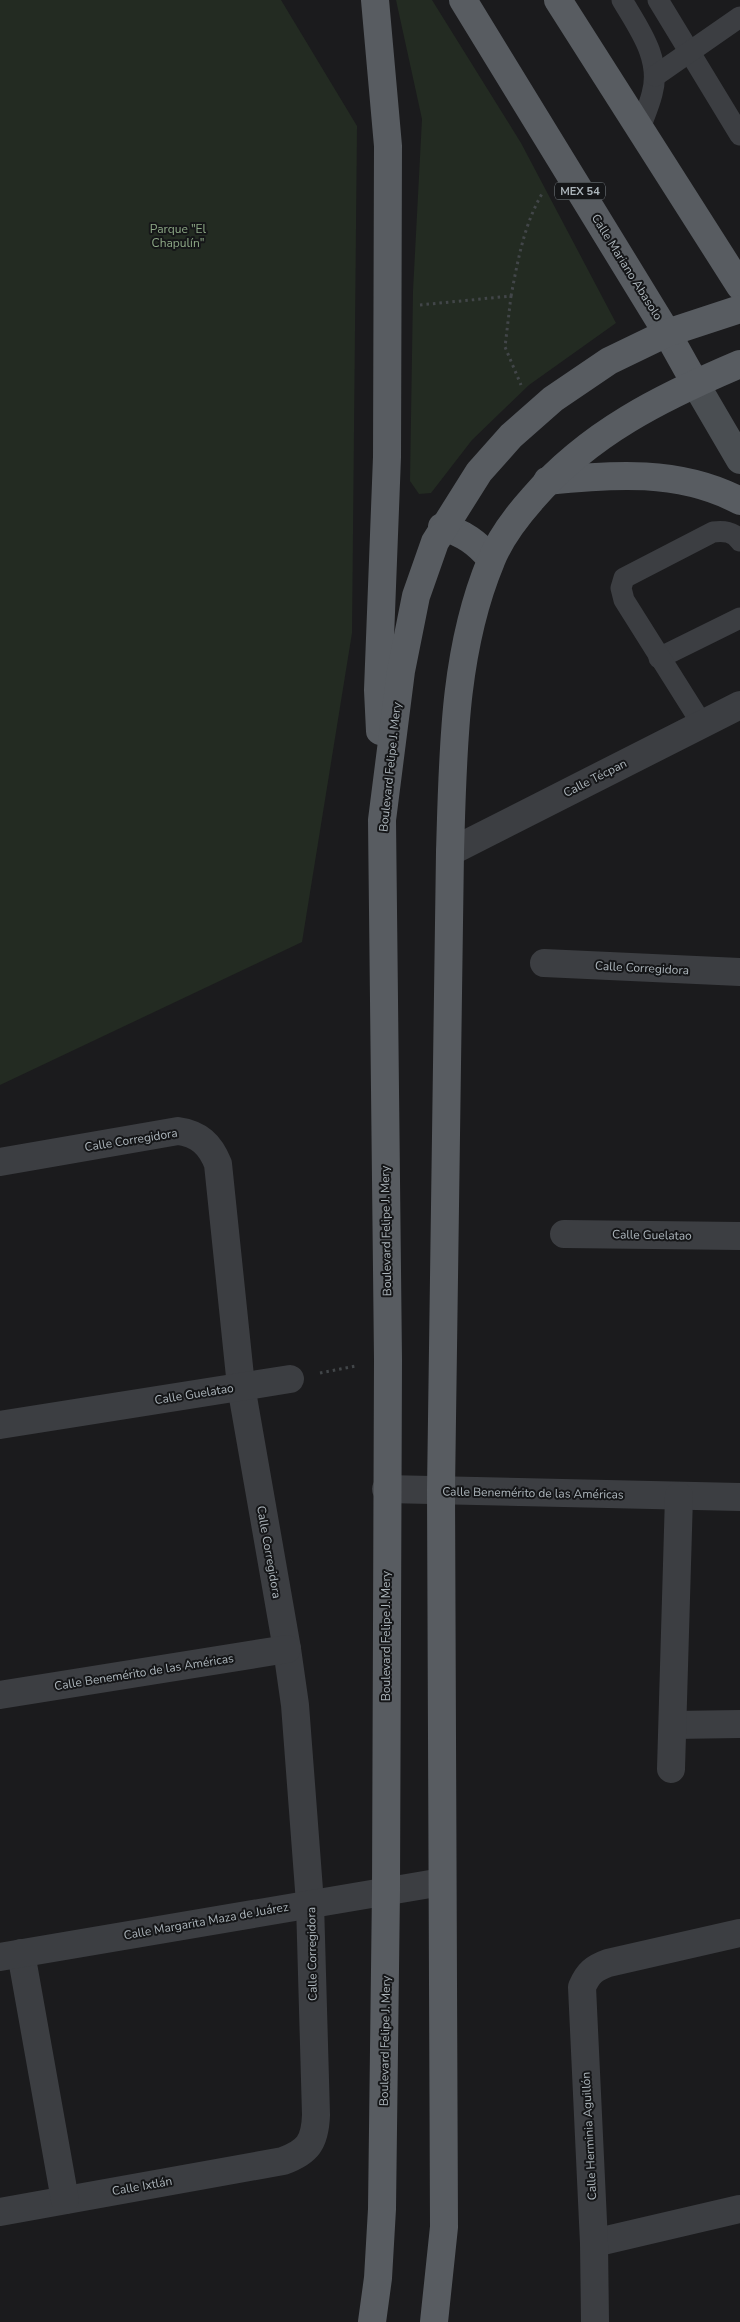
<svg xmlns="http://www.w3.org/2000/svg" width="740" height="2322" font-family="'Nunito Sans',sans-serif">
  <style>
    .green { fill: #232b22 }
    .lines { fill: none; stroke-linecap: round; stroke-linejoin: round }
    .path { stroke: #424649; stroke-width: 3; stroke-dasharray: 2.5 4; stroke-linecap: butt }
    .service { stroke: #3c3e42; stroke-width: 21 }
    .minor { stroke: #3c3e42; stroke-width: 28 }
    .secondary { stroke: #4a4e52; stroke-width: 28 }
    .primary { stroke: #585c61; stroke-width: 28 }
    .labels { text-anchor: middle; dominant-baseline: central; stroke-width: 4; stroke-linejoin: round; paint-order: stroke }
    .shield { fill: #151618; stroke: #7f868b; stroke-width: 1 }
    .shield-label { font-size: 11px; font-weight: bold; fill: #adb6bc }
    .park-label { font-size: 12px; fill: #8ca785; stroke: #151618 }
    .street-label { font-size: 12px; fill: #adb6bc; stroke: #151618 }
  </style>
  <rect width="100%" height="100%" fill="#1b1b1d"/>
  <g class="green">
    <path d="M0 0H281L357 126 352 633 302 942 0 1085Z"/>
    <path d="M396 0H432L521 143 616 323 529 385 472 440 431 493 419 494 410 481 413 291 422 119Z"/>
  </g>
  <g class="lines">
    <g class="path">
      <path d="M511 296C518 260 524 224 543 192"/>
      <path d="M420 305 511 296 505 347 521 385"/>
      <path d="M320 1373 356 1366"/>
    </g>
    <g class="service">
      <path d="M622 0C639 29 662 59 652 94 649 106 644 117 640 128"/>
      <path d="M658 0 740 135"/>
      <path d="M655 76 740 17"/>
      <path d="M659 658 740 618"/>
      <path d="M702 724 624 600 621 588 624 578 713 532C723 531 734 531 740 541"/>
    </g>
    <g class="minor">
      <path d="M450 852 740 705"/>
      <path d="M544 963 740 972"/>
      <path d="M0 1162 178 1131C199 1134 210 1144 218 1164L241 1386 287 1649 295 1705 310 1903 316 2115C315 2142 308 2152 283 2161L0 2212"/>
      <path d="M564 1234 740 1236"/>
      <path d="M0 1425 290 1379"/>
      <path d="M386 1489 740 1497"/>
      <path d="M0 1695 287 1649"/>
      <path d="M673 1725 740 1724"/>
      <path d="M671 1769 679 1496"/>
      <path d="M21 1953 65 2200"/>
      <path d="M0 1957 442 1882"/>
      <path d="M594 2243 740 2209"/>
      <path d="M595 2322 594 2243 582 1987C588 1973 594 1968 608 1963L740 1933"/>
    </g>
    <path class="secondary" d="M695 383 740 460"/>
    <g class="primary">
      <path d="M375 0 388 146 387 457 378 690 380 731"/>
      <path d="M463 0 667 333 695 383"/>
      <path d="M558 0 740 286"/>
      <path d="M547 481C612 474 680 469 740 501"/>
      <path d="M442 527C464 533 477 543 491 559"/>
      <path d="M372 2322 378 2278 382 2209 386 1890 388 1360 382 820 401 671 416 596 435 542 479 472 511 436 553 399 609 361 667 333 740 309"/>
      <path d="M434 2322 444 2227 441 1490 450 852C453 754 453 652 491 561 500 538 517 516 533 498 589 433 662 397 740 364"/>
    </g>
  </g>
  <g class="labels">
    <rect class="shield" x="555" y="182.5" width="50" height="17" rx="4"/>
    <g class="shield-label">
      <text x="580" y="191">MEX 54</text>
    </g>
    <g class="park-label">
      <text x="178" y="229">Parque "El<tspan x="178" dy="14">Chapulín"</tspan></text>
    </g>
    <g class="street-label">
      <text transform="translate(627 267) rotate(58)">Calle Mariano Abasolo</text>
      <text transform="translate(390 767) rotate(-84)">Boulevard Felipe J. Mery</text>
      <text transform="translate(595 778) rotate(-27)">Calle Técpan</text>
      <text transform="translate(642 968) rotate(3)">Calle Corregidora</text>
      <text transform="translate(131 1140) rotate(-9)">Calle Corregidora</text>
      <text transform="translate(386 1231) rotate(-91)">Boulevard Felipe J. Mery</text>
      <text transform="translate(652 1235) rotate(1)">Calle Guelatao</text>
      <text transform="translate(194 1394) rotate(-9)">Calle Guelatao</text>
      <text transform="translate(533 1493) rotate(1)">Calle Benemérito de las Américas</text>
      <text transform="translate(269 1552) rotate(80)">Calle Corregidora</text>
      <text transform="translate(386 1636) rotate(-90)">Boulevard Felipe J. Mery</text>
      <text transform="translate(144 1672) rotate(-9)">Calle Benemérito de las Américas</text>
      <text transform="translate(206 1921) rotate(-10)">Calle Margarita Maza de Juárez</text>
      <text transform="translate(312 1954) rotate(-91)">Calle Corregidora</text>
      <text transform="translate(385 2041) rotate(-89)">Boulevard Felipe J. Mery</text>
      <text transform="translate(589 2136) rotate(-93)">Calle Herminia Aguillón</text>
      <text transform="translate(142 2186) rotate(-10)">Calle Ixtlán</text>
    </g>
  </g>
</svg>
